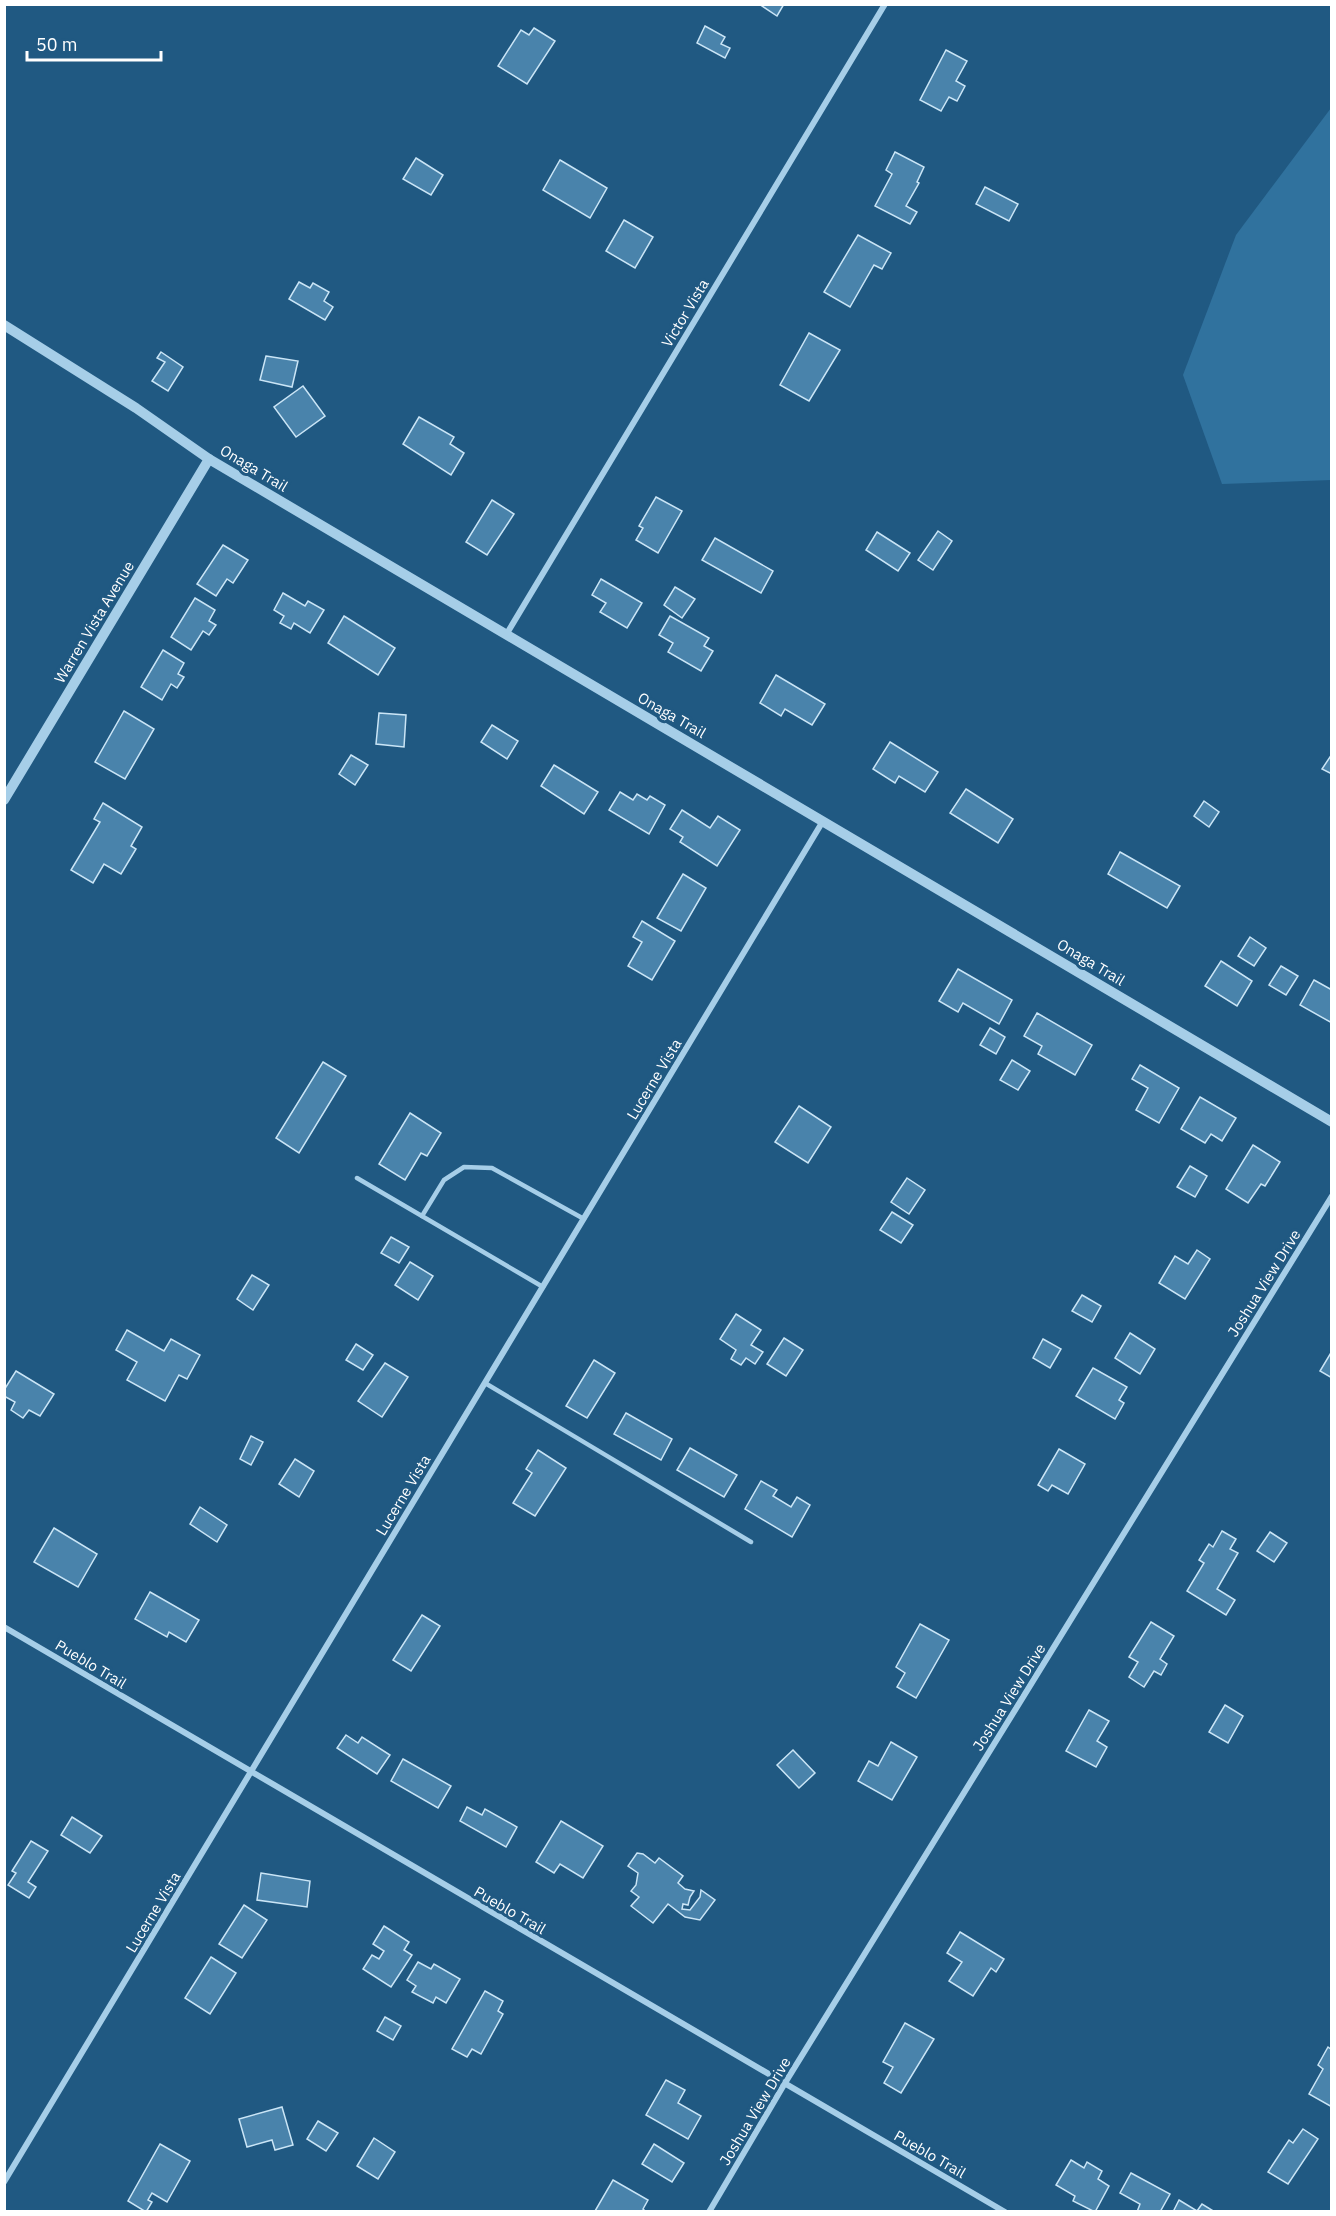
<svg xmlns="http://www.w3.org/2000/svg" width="1336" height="2216" font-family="'IBM Plex Sans',sans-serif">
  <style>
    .green { fill: #30729e }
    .building { fill: #4983ab; stroke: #cae5f6; stroke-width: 1.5 }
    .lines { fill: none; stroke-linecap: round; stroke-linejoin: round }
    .service { stroke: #a6cee8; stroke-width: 4.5 }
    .minor { stroke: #a6cee8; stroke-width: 6 }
    .tertiary { stroke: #a6cee8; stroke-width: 10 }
    .labels { text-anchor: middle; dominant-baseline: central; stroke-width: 6; stroke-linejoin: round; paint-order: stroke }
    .street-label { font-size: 15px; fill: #fff; stroke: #205982 }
  </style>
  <rect width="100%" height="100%" fill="#205982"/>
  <path class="green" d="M1331 108V480L1222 484 1183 375 1236 235Z"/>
  <g class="building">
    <path d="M759 4H784L777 16Z"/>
    <path d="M705 26 725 37 721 44 730 48 725 58 697 43Z"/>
    <path d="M534 28 555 41 527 84 498 66 521 30 529 35Z"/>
    <path d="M946 50 967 61 956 81 965 86 957 101 949 97 941 111 920 100Z"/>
    <path d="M895 152 924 167 917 182 919 183 906 206 917 212 910 224 875 206 892 174 886 170Z"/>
    <path d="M416 158 443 175 431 195 403 179Z"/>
    <path d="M560 160 607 188 590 218 543 190Z"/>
    <path d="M985 187 1018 204 1009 221 976 204Z"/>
    <path d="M624 220 653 237 635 268 606 251Z"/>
    <path d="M858 235 891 253 882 269 874 265 850 307 824 292Z"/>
    <path d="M299 282 310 288 313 283 329 292 324 301 333 307 325 320 289 299Z"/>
    <path d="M809 333 840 350 809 401 780 385Z"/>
    <path d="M161 352 183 367 168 391 152 381 165 362 157 358Z"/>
    <path d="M266 356 298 361 292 387 260 380Z"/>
    <path d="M303 386 325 416 296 437 274 407Z"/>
    <path d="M419 417 454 437 450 444 464 453 451 475 403 444Z"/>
    <path d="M656 497 682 511 658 553 636 540 643 528 639 526Z"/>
    <path d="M492 500 514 514 487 555 466 542Z"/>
    <path d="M938 531 952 541 933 570 918 560Z"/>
    <path d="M877 532 910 553 898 571 866 550Z"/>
    <path d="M715 538 773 571 761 593 702 560Z"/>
    <path d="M223 545 248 560 233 583 227 579 216 596 197 584Z"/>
    <path d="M601 579 642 603 627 628 600 612 606 603 592 595Z"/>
    <path d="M675 587 695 599 682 618 664 605Z"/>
    <path d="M283 593 305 606 308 601 324 610 310 633 294 623 291 629 280 623 284 616 274 610Z"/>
    <path d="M195 598 215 610 209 621 216 625 209 635 203 631 191 650 171 637Z"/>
    <path d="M344 616 395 648 378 675 328 643Z"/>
    <path d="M670 616 709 638 704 646 713 651 701 671 668 652 673 643 659 635Z"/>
    <path d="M163 650 184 663 178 674 184 677 177 688 171 684 162 700 141 687Z"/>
    <path d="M776 675 825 704 812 725 785 709 781 716 760 703Z"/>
    <path d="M124 711 154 729 125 779 95 762Z"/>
    <path d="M379 713 406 715 404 747 376 744Z"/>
    <path d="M492 725 518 741 507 759 481 742Z"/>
    <path d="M890 742 938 772 925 792 899 776 895 783 873 769Z"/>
    <path d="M1332 754V774L1322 769Z"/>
    <path d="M351 755 368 765 355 785 339 774Z"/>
    <path d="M554 765 598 792 584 814 541 786Z"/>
    <path d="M966 789 1013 819 998 843 950 813Z"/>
    <path d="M620 792 633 800 637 794 647 800 650 796 665 805 649 834 609 810Z"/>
    <path d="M1204 801 1219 812 1209 827 1194 816Z"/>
    <path d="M103 803 142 827 131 846 136 849 121 874 104 864 93 883 71 870 100 822 94 819Z"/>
    <path d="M682 810 710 828 718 816 740 830 717 866 680 842 683 837 670 829Z"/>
    <path d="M1120 852 1180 886 1167 908 1108 874Z"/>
    <path d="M683 874 706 888 681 931 657 918Z"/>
    <path d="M642 921 675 941 652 980 628 966 642 942 633 937Z"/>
    <path d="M1250 937 1266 948 1254 966 1238 956Z"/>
    <path d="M1221 961 1252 981 1237 1006 1205 986Z"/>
    <path d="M1281 966 1298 976 1286 995 1269 985Z"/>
    <path d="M958 969 1012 1000 999 1024 963 1003 958 1012 939 1001Z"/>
    <path d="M1314 980 1332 990V1023L1300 1005Z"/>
    <path d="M1037 1013 1092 1045 1075 1075 1038 1054 1042 1046 1024 1036Z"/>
    <path d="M990 1028 1005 1037 996 1054 980 1045Z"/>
    <path d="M1012 1060 1030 1071 1018 1090 1000 1080Z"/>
    <path d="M323 1062 346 1076 299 1153 276 1138Z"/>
    <path d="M1140 1065 1179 1088 1159 1123 1136 1110 1148 1088 1132 1079Z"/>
    <path d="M1200 1097 1236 1118 1222 1141 1211 1134 1205 1143 1181 1129Z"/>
    <path d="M799 1106 831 1127 808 1163 775 1142Z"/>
    <path d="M410 1113 441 1133 427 1156 421 1153 405 1180 379 1164Z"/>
    <path d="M1253 1145 1280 1162 1265 1186 1261 1184 1248 1203 1226 1189Z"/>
    <path d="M1190 1166 1207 1176 1195 1197 1177 1187Z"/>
    <path d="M907 1178 925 1190 909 1214 891 1202Z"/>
    <path d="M892 1212 913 1225 901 1243 880 1230Z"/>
    <path d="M391 1237 409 1247 399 1263 381 1253Z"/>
    <path d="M1197 1250 1210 1259 1185 1299 1159 1283 1175 1256 1188 1264Z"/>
    <path d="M410 1262 433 1276 418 1300 395 1285Z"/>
    <path d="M252 1275 269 1285 253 1310 237 1299Z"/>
    <path d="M1082 1295 1101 1306 1092 1322 1072 1311Z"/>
    <path d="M736 1314 761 1330 751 1345 763 1352 755 1364 746 1358 741 1365 731 1359 736 1350 720 1339Z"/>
    <path d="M127 1330 164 1351 171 1339 200 1355 187 1379 179 1375 165 1401 127 1380 137 1362 116 1350Z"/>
    <path d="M1130 1333 1155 1349 1140 1374 1115 1358Z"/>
    <path d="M784 1338 803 1350 786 1376 767 1364Z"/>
    <path d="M1043 1339 1061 1349 1050 1368 1033 1358Z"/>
    <path d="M356 1344 373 1355 363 1370 346 1360Z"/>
    <path d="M1332 1351V1378L1320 1371Z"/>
    <path d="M594 1360 615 1373 587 1418 566 1406Z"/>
    <path d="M385 1363 408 1377 382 1417 358 1401Z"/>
    <path d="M1093 1368 1127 1387 1119 1400 1124 1403 1115 1419 1076 1396Z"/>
    <path d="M16 1371 54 1394 40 1416 29 1410 23 1418 11 1410 15 1402 4 1396V1390Z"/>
    <path d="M626 1413 672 1439 661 1460 614 1434Z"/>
    <path d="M251 1436 263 1442 251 1465 240 1459Z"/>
    <path d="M690 1448 737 1475 724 1497 677 1470Z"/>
    <path d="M1059 1449 1085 1464 1068 1494 1052 1485 1048 1491 1038 1485Z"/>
    <path d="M538 1450 566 1468 535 1516 513 1503 532 1473 526 1469Z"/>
    <path d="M295 1459 314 1471 299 1497 279 1484Z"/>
    <path d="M761 1481 777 1490 773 1496 791 1507 797 1497 810 1505 792 1537 745 1509Z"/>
    <path d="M200 1507 227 1525 217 1542 190 1524Z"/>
    <path d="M54 1528 97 1554 78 1587 34 1562Z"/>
    <path d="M1222 1531 1236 1539 1230 1549 1238 1553 1217 1589 1235 1600 1226 1615 1187 1591 1204 1563 1199 1560 1209 1544 1213 1547Z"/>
    <path d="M1270 1532 1287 1543 1274 1562 1257 1551Z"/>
    <path d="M150 1592 199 1620 186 1642 169 1632 167 1637 135 1619Z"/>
    <path d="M422 1615 440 1626 411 1671 393 1660Z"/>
    <path d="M1151 1622 1174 1636 1160 1659 1167 1664 1161 1675 1154 1671 1144 1687 1129 1677 1138 1662 1129 1657Z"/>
    <path d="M920 1624 949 1640 916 1698 897 1687 905 1673 896 1667Z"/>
    <path d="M1225 1705 1243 1716 1228 1743 1209 1732Z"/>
    <path d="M1089 1710 1109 1721 1097 1741 1107 1747 1096 1767 1066 1751Z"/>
    <path d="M346 1735 358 1743 362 1737 390 1755 377 1774 337 1748Z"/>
    <path d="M891 1742 917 1757 892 1800 858 1781 869 1761 878 1766Z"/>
    <path d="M793 1750 815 1773 799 1788 777 1765Z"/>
    <path d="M403 1759 451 1786 438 1808 391 1781Z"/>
    <path d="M467 1807 482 1815 485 1809 517 1827 506 1847 460 1821Z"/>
    <path d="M72 1817 102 1836 90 1853 61 1835Z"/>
    <path d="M561 1821 603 1846 583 1878 560 1864 554 1873 536 1862Z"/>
    <path d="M31 1841 48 1851 28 1882 36 1887 29 1898 8 1885 16 1873 12 1871Z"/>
    <path d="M637 1853 643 1854 655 1863 659 1858 683 1876 678 1883 685 1889 694 1891 690 1897 688 1905 683 1904 682 1909 690 1910 700 1897 701 1890 715 1900 700 1920 685 1917 668 1904 653 1923 631 1906 639 1897 631 1891 636 1885 638 1873 628 1866Z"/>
    <path d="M261 1873 310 1881 307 1907 257 1900Z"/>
    <path d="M244 1905 267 1920 242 1958 219 1944Z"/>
    <path d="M384 1926 409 1942 404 1950 412 1955 391 1987 363 1969 372 1955 379 1959 384 1951 373 1944Z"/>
    <path d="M960 1932 1004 1959 996 1972 991 1968 973 1996 949 1981 962 1962 947 1953Z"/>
    <path d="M211 1957 236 1973 210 2014 185 1998Z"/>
    <path d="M418 1962 431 1969 434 1964 460 1979 446 2003 436 1997 433 2003 412 1992 416 1986 407 1980Z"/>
    <path d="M485 1991 503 2001 498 2011 503 2014 481 2054 472 2049 467 2057 452 2049Z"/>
    <path d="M385 2017 401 2026 393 2040 377 2031Z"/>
    <path d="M905 2023 934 2039 901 2093 884 2083 893 2067 883 2062Z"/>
    <path d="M1328 2047 1332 2050V2107L1309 2094 1323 2069 1318 2065Z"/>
    <path d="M666 2080 685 2090 678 2103 701 2116 688 2139 646 2115Z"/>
    <path d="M282 2107 293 2145 275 2150 272 2140 247 2147 239 2119Z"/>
    <path d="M318 2121 338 2133 326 2151 307 2139Z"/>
    <path d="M1303 2129 1318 2139 1288 2184 1268 2172 1289 2140 1293 2143Z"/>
    <path d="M374 2138 395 2152 378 2179 357 2166Z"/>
    <path d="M160 2144 190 2161 167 2202 152 2193 148 2200 152 2202 146 2212 128 2201Z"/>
    <path d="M654 2144 684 2163 672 2182 642 2164Z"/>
    <path d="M1071 2160 1084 2168 1087 2162 1102 2171 1098 2179 1109 2186 1095 2212 1073 2201 1075 2196 1056 2185Z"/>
    <path d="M1131 2173 1170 2194 1160 2212H1137L1140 2204 1120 2193Z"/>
    <path d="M613 2180 648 2200 643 2209 646 2212 595 2211Z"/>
    <path d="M1179 2200 1197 2211 1202 2204 1215 2212H1173Z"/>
  </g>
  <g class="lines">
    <g class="service">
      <path d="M357 1178 543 1287"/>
      <path d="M422 1216 444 1180 464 1167 492 1168 584 1219"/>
      <path d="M485 1383 751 1542"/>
    </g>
    <g class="minor">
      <path d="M506 635 885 4"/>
      <path d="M4 1627 1005 2212"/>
      <path d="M4 2182 823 821"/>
      <path d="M709 2212 785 2083 1332 1196"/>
    </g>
    <g class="tertiary">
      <path d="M4 325 136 408 209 459 1332 1122"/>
      <path d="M4 800 209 459"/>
    </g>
  </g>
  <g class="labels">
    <g class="street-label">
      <text transform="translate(685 313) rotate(-59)">Victor Vista</text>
      <text transform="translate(254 468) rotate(31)">Onaga Trail</text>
      <text transform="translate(94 622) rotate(-59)">Warren Vista Avenue</text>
      <text transform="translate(672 715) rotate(30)">Onaga Trail</text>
      <text transform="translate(1091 962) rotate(31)">Onaga Trail</text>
      <text transform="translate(654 1079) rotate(-59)">Lucerne Vista</text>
      <text transform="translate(1264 1283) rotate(-58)">Joshua View Drive</text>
      <text transform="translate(403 1495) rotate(-59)">Lucerne Vista</text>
      <text transform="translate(91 1664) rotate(31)">Pueblo Trail</text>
      <text transform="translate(1009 1697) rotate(-58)">Joshua View Drive</text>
      <text transform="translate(510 1910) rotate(30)">Pueblo Trail</text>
      <text transform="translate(153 1912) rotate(-59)">Lucerne Vista</text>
      <text transform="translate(755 2111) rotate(-59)">Joshua View Drive</text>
      <text transform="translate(930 2154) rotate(30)">Pueblo Trail</text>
    </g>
  </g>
  <rect width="1336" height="2216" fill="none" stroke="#ffffff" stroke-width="12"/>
  <path d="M27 51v9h134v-9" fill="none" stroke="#ffffff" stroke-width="3"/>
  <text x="36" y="51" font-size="18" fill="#ffffff" stroke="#205982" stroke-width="4.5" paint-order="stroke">50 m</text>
</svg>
